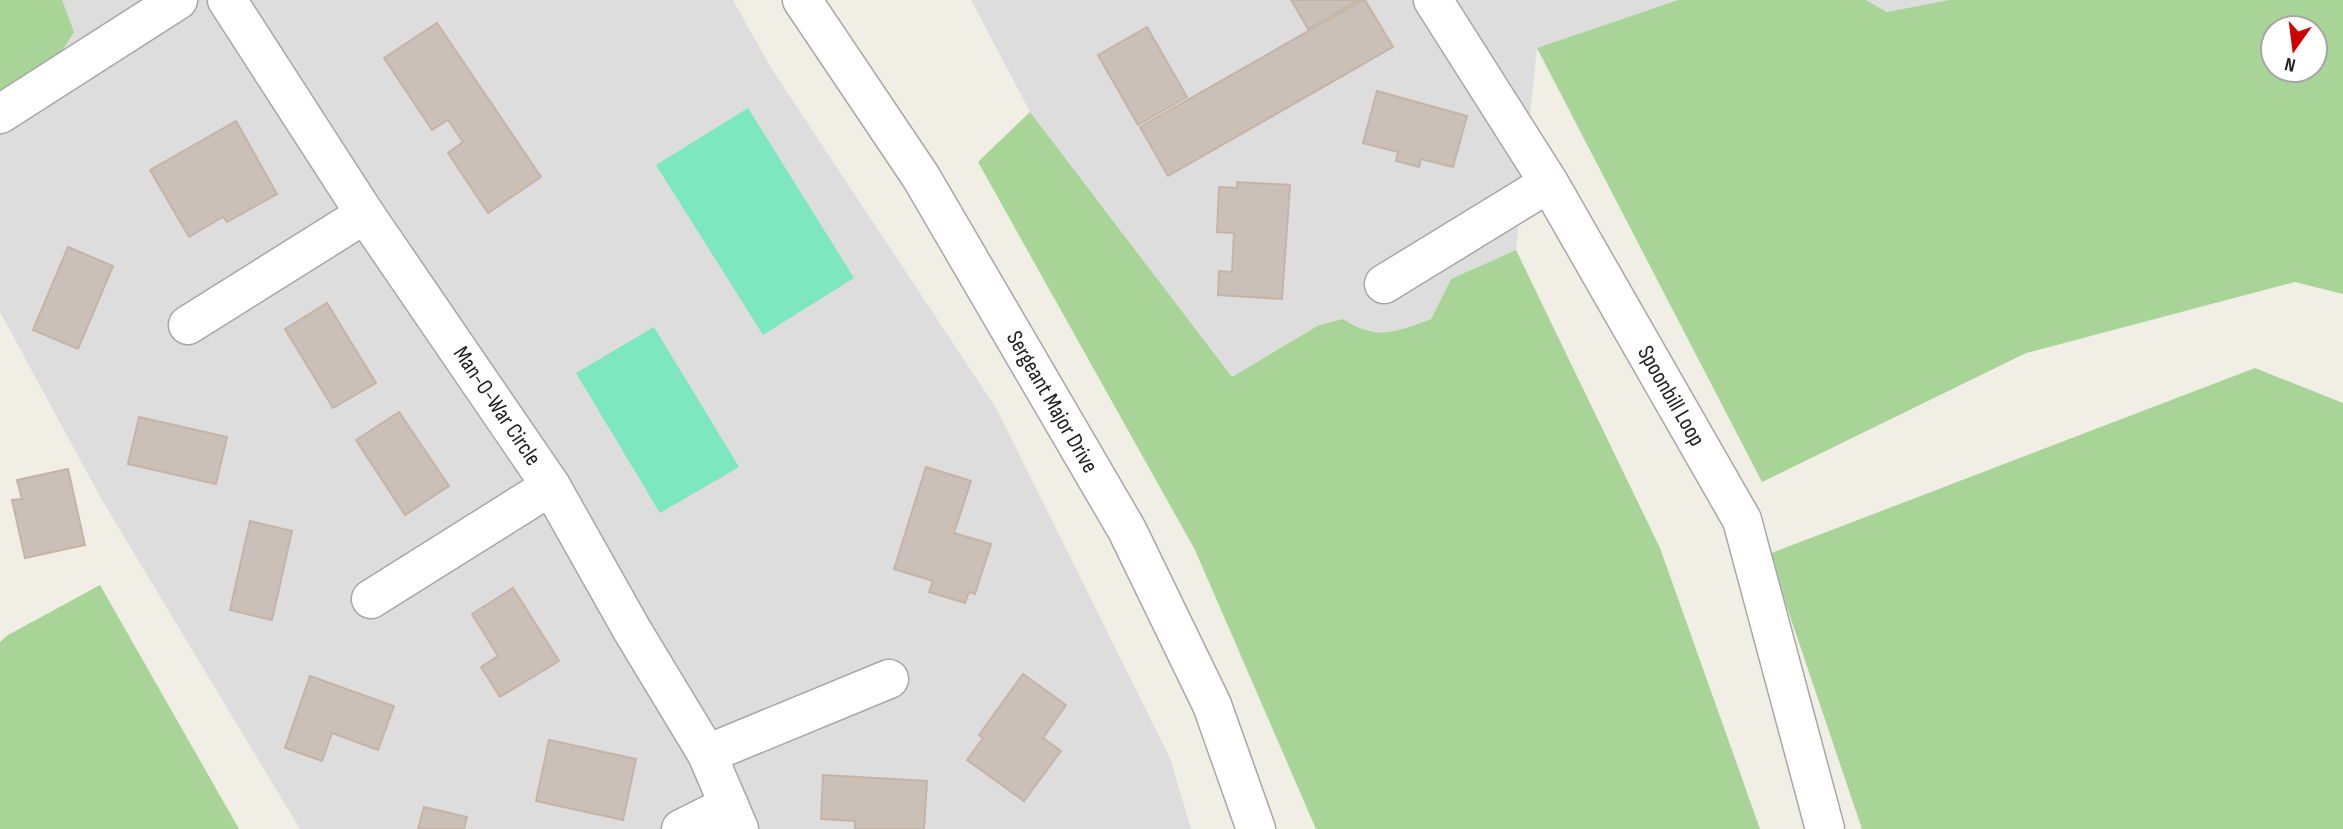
<svg xmlns="http://www.w3.org/2000/svg" width="2343" height="829" font-family="'Sofia Sans Condensed',sans-serif">
  <style>
    .residential { fill: #dedddd }
    .forest { fill: #a8d497; fill-rule: evenodd }
    .pitch { fill: #7de7bf }
    .building { fill: #cac0b8; stroke: #c5b4a6; stroke-width: 2 }
    .lines { fill: none; stroke-linecap: round; stroke-linejoin: round }
    .minor-casing { stroke: #a7a7a7; stroke-width: 41 }
    .minor { stroke: #fff; stroke-width: 38 }
    .labels { text-anchor: middle; dominant-baseline: central; stroke-width: 5; stroke-linejoin: round; paint-order: stroke }
    .street-label { font-size: 23px; fill: #202020; stroke: #fff }
  </style>
  <rect width="100%" height="100%" fill="#f1eee6"/>
  <g class="residential">
    <path d="M0 0H733L771 68 996 408 1170 758 1191 829H300L102 500 0 312Z"/>
    <path d="M971 0H1678L1537 48 1516 250 1451 279 1431 319 1392 333 1361 330 1343 319 1319 325 1232 377 1030 112Z"/>
    <path d="M1866 0H1949L1887 12Z"/>
  </g>
  <g class="forest">
    <path d="M0 0H62L74 32 56 60 0 96Z"/>
    <path d="M1678 0H1866L1887 12 1949 0H2343V294L2295 282 2026 353 1762 482 1537 48ZM2273 28H2315V70H2273Z"/>
    <path d="M1030 112 1232 377 1319 325 1343 319C1377 341 1395 332 1431 319L1451 279 1516 250 1660 548 1760 829H1316L1195 550 978 162Z"/>
    <path d="M2255 368 2343 403V829H1862L1769 554Z"/>
    <path d="M100 585 239 829H0V642L8 635Z"/>
  </g>
  <g class="pitch">
    <path d="M748 108 854 278 763 335 656 165Z"/>
    <path d="M654 327 739 467 660 513 576 373Z"/>
  </g>
  <g class="building">
    <path d="M1291 0H1359L1308 29Z"/>
    <path d="M1363 0H1365L1393 47 1168 176 1140 127Z"/>
    <path d="M437 23 541 177 488 213 448 153 463 142 448 120 432 130 384 58Z"/>
    <path d="M1147 27 1187 97 1138 125 1098 55Z"/>
    <path d="M1377 91 1467 116 1453 167 1421 159 1419 167 1396 161 1398 152 1363 143Z"/>
    <path d="M236 121 277 194 227 222 223 217 189 237 150 170Z"/>
    <path d="M1237 182 1290 185 1282 299 1218 295 1219 271 1232 272 1234 233 1217 232 1219 187 1237 188Z"/>
    <path d="M68 247 113 266 78 349 33 330Z"/>
    <path d="M327 303 376 383 333 408 285 329Z"/>
    <path d="M399 412 449 486 405 515 356 440Z"/>
    <path d="M139 417 227 437 216 484 128 464Z"/>
    <path d="M926 467 971 481 954 533 991 544 975 594 969 592 965 603 929 592 933 581 894 569Z"/>
    <path d="M68 469 85 545 25 558 12 500 22 499 17 480Z"/>
    <path d="M250 521 292 531 272 620 230 610Z"/>
    <path d="M513 588 559 661 500 697 481 667 498 656 472 614Z"/>
    <path d="M1023 674 1066 705 1043 738 1061 751 1024 801 967 760 983 738 979 735Z"/>
    <path d="M310 676 394 706 378 750 332 733 322 761 285 748Z"/>
    <path d="M549 740 636 759 623 820 536 801Z"/>
    <path d="M823 775 927 781 924 829H855V821L821 819Z"/>
    <path d="M424 807 467 817 464 829H418Z"/>
  </g>
  <g class="lines">
    <g class="minor-casing">
      <g id="minor">
        <path d="M227 0 365 214 551 486 632 630 707 754 739 829"/>
        <path d="M802 0 921 177 1127 530 1212 705 1256 829"/>
        <path d="M1433 0 1549 183 1742 520 1825 829"/>
        <path d="M0 114 178 0"/>
        <path d="M1384 284 1549 183"/>
        <path d="M188 325 365 214"/>
        <path d="M371 599 551 486"/>
        <path d="M707 754 889 679"/>
        <path d="M681 829 729 805"/>
      </g>
    </g>
    <use href="#minor" class="minor"/>
  </g>
  <g class="labels">
    <g class="street-label">
      <text transform="translate(1671 396) rotate(60)">Spoonbill Loop</text>
      <text transform="translate(1052 402) rotate(60)">Sergeant Major Drive</text>
      <text transform="translate(497 406) rotate(56)">Man-O-War Circle</text>
    </g>
  </g>
  <g transform="translate(2294 49) rotate(194)"><circle r="33" fill="#ffffff" stroke="#a6a6a6" stroke-width="2"/>
  <path d="M0-5L12 26L0 18L-12 26Z" fill="#d00100"/>
  <text y="-10" font-size="19" font-weight="bold" text-anchor="middle" fill="#202020">N</text>
  </g>
</svg>
